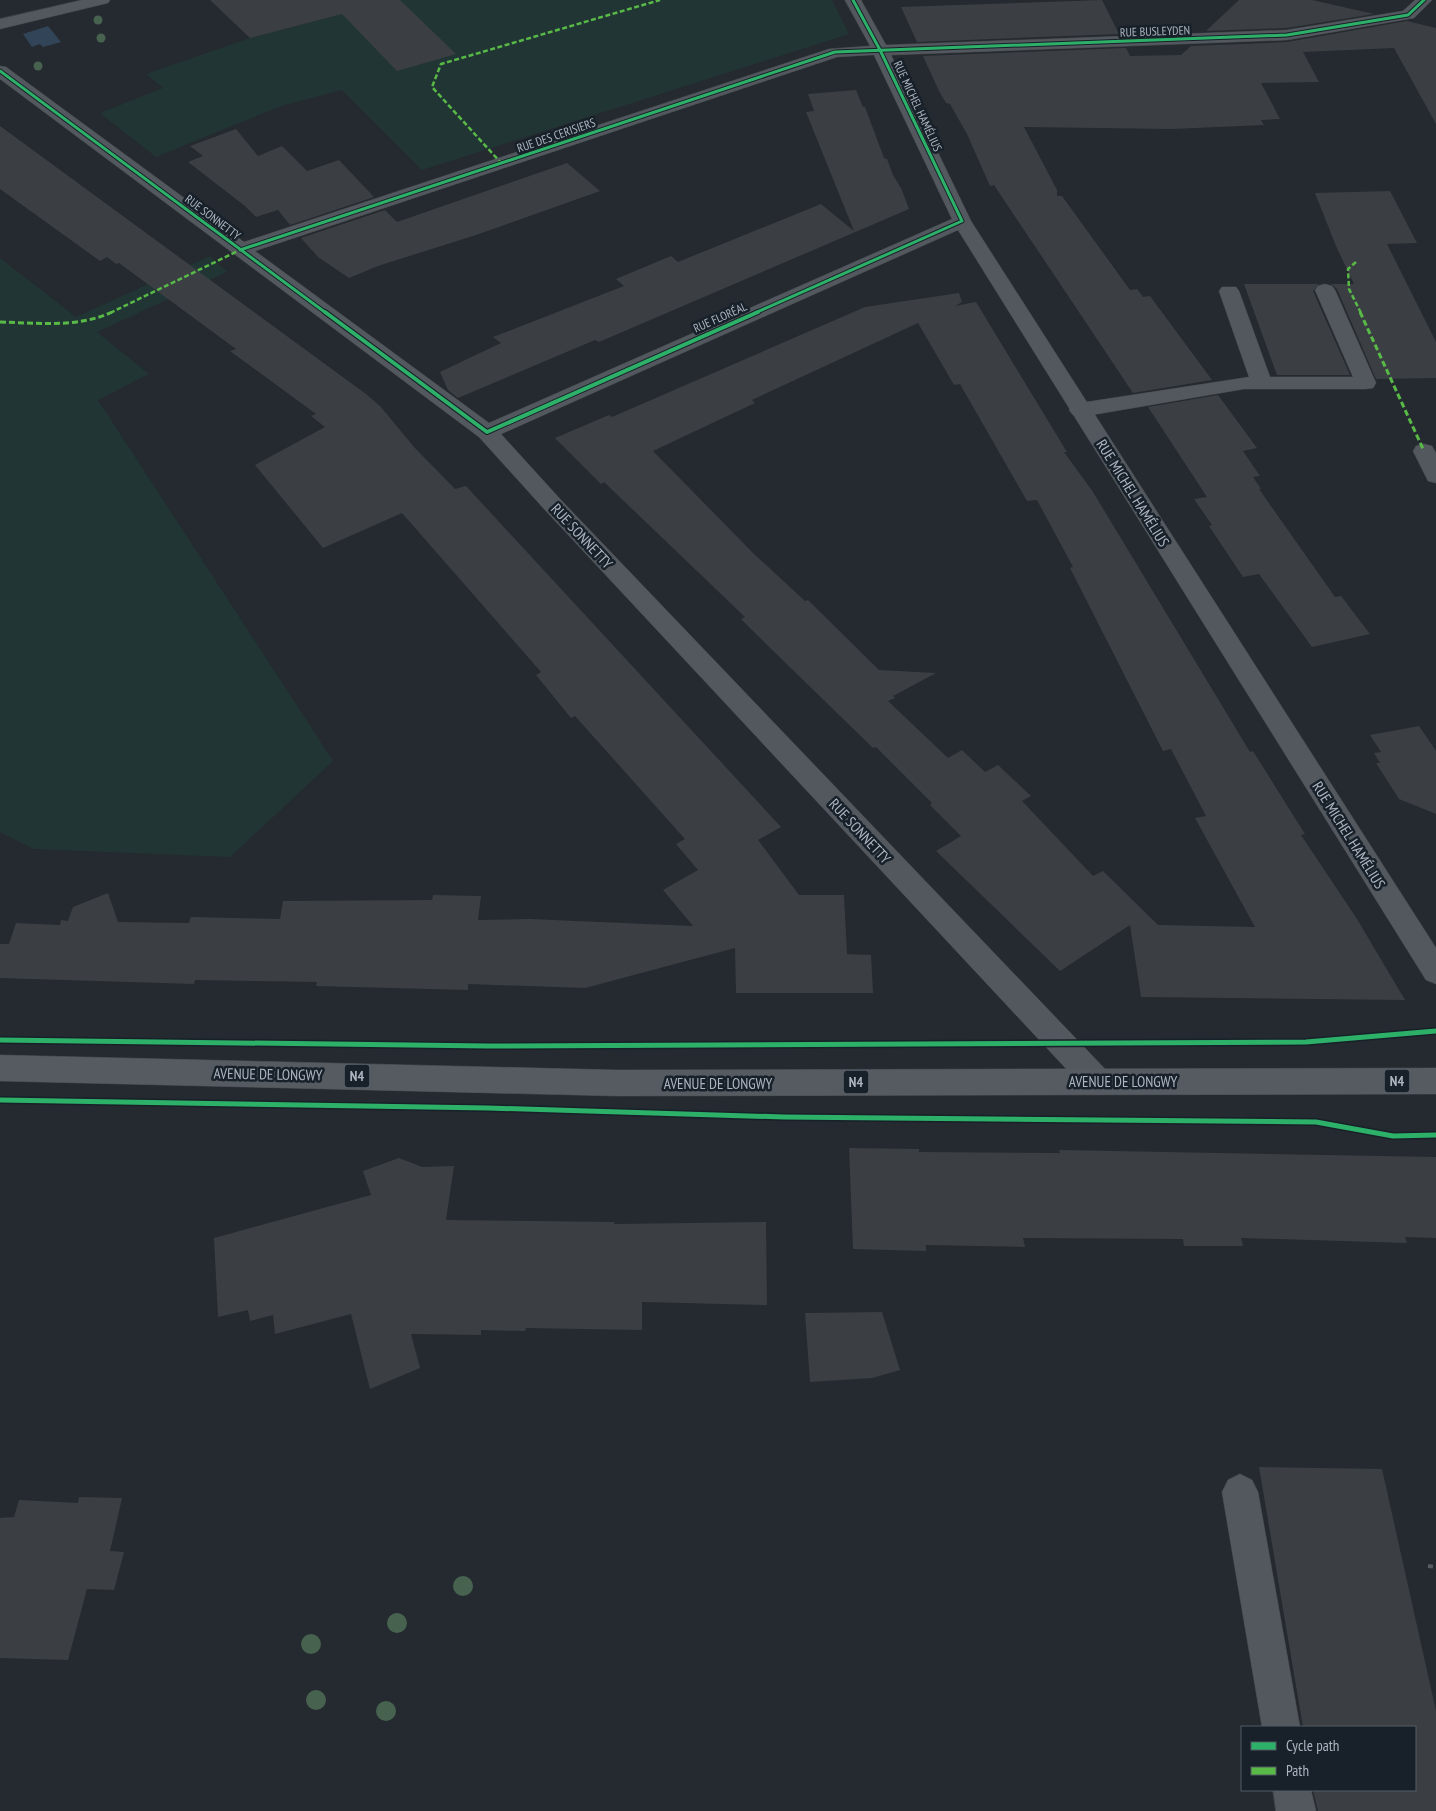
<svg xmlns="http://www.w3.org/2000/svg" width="1436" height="1811" font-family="'PT Sans Narrow',sans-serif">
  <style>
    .green { fill: #223535 }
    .water { fill: #314458 }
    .building { fill: #3b3f44; fill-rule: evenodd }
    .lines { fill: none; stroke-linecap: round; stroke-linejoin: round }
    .service-casing { stroke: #404448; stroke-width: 1 }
    .minor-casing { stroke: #404448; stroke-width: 1 }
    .primary-casing { stroke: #41464c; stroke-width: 1 }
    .path { stroke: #565c61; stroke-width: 4; stroke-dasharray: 5 5; stroke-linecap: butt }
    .service { fill: #53585e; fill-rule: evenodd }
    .minor { fill: #53585e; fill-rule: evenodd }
    .primary { fill: #555b60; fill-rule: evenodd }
    .quiet-far1 { stroke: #58b947; stroke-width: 2.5; stroke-dasharray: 5 2.5; stroke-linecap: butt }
    .quiet { stroke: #58b947; stroke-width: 3; stroke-dasharray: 6 3; stroke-linecap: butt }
    .cycleway-far2-casing { stroke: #182129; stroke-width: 5 }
    .cycleway-far1-casing { stroke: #182129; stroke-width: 6 }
    .cycleway-casing { stroke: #182129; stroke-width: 8 }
    .cycleway-far2 { stroke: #2db169; stroke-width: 3 }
    .cycleway-far1 { stroke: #2db169; stroke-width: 4 }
    .cycleway { stroke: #2db169; stroke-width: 5 }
    .tree { fill: #476350 }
    .labels { text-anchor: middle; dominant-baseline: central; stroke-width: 5; stroke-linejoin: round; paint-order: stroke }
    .far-street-label { font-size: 12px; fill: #acb6c2; stroke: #182129 }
    .shield { fill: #182129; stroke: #808994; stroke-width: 1 }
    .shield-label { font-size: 14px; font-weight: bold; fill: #acb6c2 }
    .street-label { font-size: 15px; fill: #acb6c2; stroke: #182129 }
  </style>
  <rect width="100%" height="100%" fill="#242a2f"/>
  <g class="green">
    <path d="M396 0H832L849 34 422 170 342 90 281 106 156 157 100 113 163 88 146 74 250 38Z"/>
    <path d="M210 256 227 272 97 332 149 374 98 400 333 761 230 857 34 849 0 832V258L76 317Z"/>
  </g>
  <path class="water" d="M48 26 61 42 43 47 40 44 32 47 23 34Z"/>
  <g class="building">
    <path d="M210 0H400L456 54 397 71 342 14 250 38Z"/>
    <path d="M1102 0 1119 34 917 42 901 7Z"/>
    <path d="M1239 0H1312L1374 14 1287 28 1206 31Z"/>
    <path d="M1407 21 1436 28V124L1394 48 1303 52 1319 82 1261 83 1280 119 1261 120 1264 125 1172 129 1024 127 1057 190V196H1062L1130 290 1137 289 1143 297 1150 296 1212 380 1133 393 994 185 990 186 967 134 950 104 946 103 939 91 923 56 1126 48 1130 56 1181 55 1191 46 1287 42Z"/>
    <path d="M856 90 863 107H865L884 158 887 159 893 175 901 188 909 209 599 342 595 340 458 398 448 390 440 372 501 343 493 337 624 286 616 279 671 256 678 262 821 204 854 231 806 112 814 111 808 94Z"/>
    <path d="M0 126 366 394 381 407 414 447 455 489 466 486 781 827 758 840 799 895H844L847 954 871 955 873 993H736L735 948 585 988 468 984V990L316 986 317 982 195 980 194 984 0 978V944H9L16 923 60 925 61 920 68 921 73 907 108 893 118 922 189 923 191 917 280 919 283 901 432 900 433 895 481 896 478 920 530 919 693 926 663 890 698 870 676 844 685 839 575 716 571 718 536 675 541 672 402 513 323 548 255 465 325 427 311 416 316 414 230 351 236 349 119 263 116 264 107 257 100 261 0 189Z"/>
    <path d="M236 129 258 156 282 146 307 171 339 160 374 197 290 225 278 210 256 217 245 206 188 162 203 156 190 146Z"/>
    <path d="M567 163 600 191 476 235 378 266 349 278 318 257 301 238 385 210 397 222Z"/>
    <path d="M1390 191 1417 243 1387 244 1436 342V378L1376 379 1337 289 1331 284H1354L1336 246 1315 193Z"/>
    <path d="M1244 284H1319L1313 291 1350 375H1277Z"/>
    <path d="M959 293 962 302 955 306 976 302 1067 452H1064L1093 492 1250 752 1253 751 1305 834 1301 835 1357 919 1405 1000 1141 997 1130 925 1060 971 936 851 961 836 930 805 932 803 876 747 873 748 758 636 741 619 745 617 604 482 601 484 555 438 609 415 612 417 865 307ZM918 323 954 385 960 384 1027 501 1037 500 1073 567 1070 568 1163 751 1171 749 1206 816 1195 818 1255 927 1158 925 1103 871 1093 876 1022 801 1031 796 998 765 985 772 962 750 948 758 888 701 895 698 893 696 936 673 879 670 808 600 805 601 754 554 653 451 755 403 752 400Z"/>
    <path d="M1218 395 1257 448 1243 451 1260 476 1253 477 1261 489H1259L1335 597 1341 596 1370 634 1312 647 1259 574 1243 577 1209 526 1212 525 1194 499 1207 497 1148 407Z"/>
    <path d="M1419 726 1436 751V814L1399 799 1376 763H1380L1374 753 1381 752 1370 735Z"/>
    <path d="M849 1148 919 1149V1152L1060 1153 1059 1150 1436 1157V1238L1405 1237 1407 1243 1241 1238 1243 1246H1184L1183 1239 1023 1238 1025 1247 926 1245V1251L853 1249Z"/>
    <path d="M399 1158 422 1167 454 1166 446 1220 614 1222V1224L766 1222 767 1305 642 1302V1330L526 1328 525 1331 481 1330V1335L411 1334 420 1368 370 1389 351 1314 275 1334 273 1315 250 1321 248 1310 218 1317 214 1238 371 1195 363 1171Z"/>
    <path d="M882 1312 900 1370 872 1378 810 1382 805 1313Z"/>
    <path d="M1259 1467 1382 1469 1436 1711V1811H1318L1313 1790H1415V1727H1303Z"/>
    <path d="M79 1497 122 1498 110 1551 124 1552 114 1590 87 1589 68 1660 0 1658V1518L14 1517 19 1500 78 1503Z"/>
  </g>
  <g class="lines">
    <g class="service-casing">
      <g id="service">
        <path d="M1325 284 1332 286 1335 290 1376 383 1373 388 1366 389H1244L1080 417 1073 415 1069 410 1073 405 1080 403 1249 377 1219 291 1222 287H1236L1239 291 1270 377H1353L1315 290 1318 286Z"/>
        <path d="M1424 444 1432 446 1436 453V483L1428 481 1413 451 1416 446Z"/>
        <path d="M1240 1474 1252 1480 1258 1492 1300 1727H1262L1222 1492 1228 1480Z"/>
        <path d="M1273 1790H1311L1316 1811H1276Z"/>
      </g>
    </g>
    <g class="minor-casing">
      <g id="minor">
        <path d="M82 0H110L108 3 0 29V19Z"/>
        <path d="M845 0H861L886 45 1287 30 1403 11 1415 0H1432L1414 18 1287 40 891 55 971 221 1436 948V984L1426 980 958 230 501 434 561 500 1107 1071 1111 1080 1107 1089 1096 1093 1085 1089 545 510 479 437 0 79V66L6 67 244 242 829 49 870 46ZM874 55 952 219 489 423 255 251 837 57Z"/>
      </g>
    </g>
    <g class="primary-casing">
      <path id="primary" d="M0 1055 617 1070 1436 1068V1094L617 1096 0 1081Z"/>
    </g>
    <path class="path" d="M1428 1566 1436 1567"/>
    <use href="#service" class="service"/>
    <use href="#minor" class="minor"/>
    <use href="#primary" class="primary"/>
    <g class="quiet-far1">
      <path d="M502 164 432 87 441 64 660 0"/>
      <path d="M1356 262 1348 269 1349 289 1361 313"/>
      <path d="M110 313 240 250"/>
    </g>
    <g class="quiet">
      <path d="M1360 312 1424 451"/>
      <path d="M0 322C38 323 78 328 112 312"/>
    </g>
    <g class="cycleway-far2-casing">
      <g id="cycleway-far2">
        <path d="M0 71 326 313"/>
        <path d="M240 250 835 52 1287 35 1408 15 1424 0"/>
        <path d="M755 313 962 221 880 50 853 0"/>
      </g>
    </g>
    <g class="cycleway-far1-casing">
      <path id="cycleway-far1" d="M325 312 487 432 758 312"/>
    </g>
    <g class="cycleway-casing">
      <g id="cycleway">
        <path d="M0 1040 488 1046 1306 1042 1436 1031"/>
        <path d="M0 1100 488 1108 784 1117 1316 1122 1393 1136 1436 1135"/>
      </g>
    </g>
    <use href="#cycleway-far2" class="cycleway-far2"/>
    <use href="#cycleway-far1" class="cycleway-far1"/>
    <use href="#cycleway" class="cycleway"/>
  </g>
  <g class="tree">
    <circle cx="98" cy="20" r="4.5"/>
    <circle cx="101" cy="38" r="4.5"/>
    <circle cx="38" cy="66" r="4.5"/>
    <circle cx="463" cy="1586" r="10"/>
    <circle cx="397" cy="1623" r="10"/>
    <circle cx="311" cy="1644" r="10"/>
    <circle cx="316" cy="1700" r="10"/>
    <circle cx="386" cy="1711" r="10"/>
  </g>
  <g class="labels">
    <g class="far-street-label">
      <text transform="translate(1155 31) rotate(-2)">RUE BUSLEYDEN</text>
      <text transform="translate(918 106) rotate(65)">RUE MICHEL HAMÉLIUS</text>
      <text transform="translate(556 135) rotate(-19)">RUE DES CERISIERS</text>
      <text transform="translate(213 217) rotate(37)">RUE SONNETTY</text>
      <text transform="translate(720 317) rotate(-24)">RUE FLORÉAL</text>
    </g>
    <g class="shield">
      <rect x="344.5" y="1064.5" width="25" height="23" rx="4"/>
      <rect x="1384.5" y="1069.5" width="25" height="23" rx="4"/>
      <rect x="843.5" y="1070.5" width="25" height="23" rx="4"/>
    </g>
    <g class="shield-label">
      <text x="357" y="1076">N4</text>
      <text x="1397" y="1081">N4</text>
      <text x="856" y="1082">N4</text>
    </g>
    <g class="street-label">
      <text transform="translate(1133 493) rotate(58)">RUE MICHEL HAMÉLIUS</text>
      <text transform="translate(582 536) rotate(47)">RUE SONNETTY</text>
      <text transform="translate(860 831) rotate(47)">RUE SONNETTY</text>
      <text transform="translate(1349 835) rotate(58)">RUE MICHEL HAMÉLIUS</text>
      <text transform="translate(268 1074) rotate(1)">AVENUE DE LONGWY</text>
      <text x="1123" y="1081">AVENUE DE LONGWY</text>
      <text x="718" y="1083">AVENUE DE LONGWY</text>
    </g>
  </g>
  <rect x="1241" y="1726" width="175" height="65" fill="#182129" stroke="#535d66"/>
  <rect x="1251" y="1742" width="25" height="8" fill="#2db169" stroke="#535d66"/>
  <text x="1286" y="1751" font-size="15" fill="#acb6c2">Cycle path</text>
  <rect x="1251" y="1767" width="25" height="8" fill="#58b947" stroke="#535d66"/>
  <text x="1286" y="1776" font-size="15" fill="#acb6c2">Path</text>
</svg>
